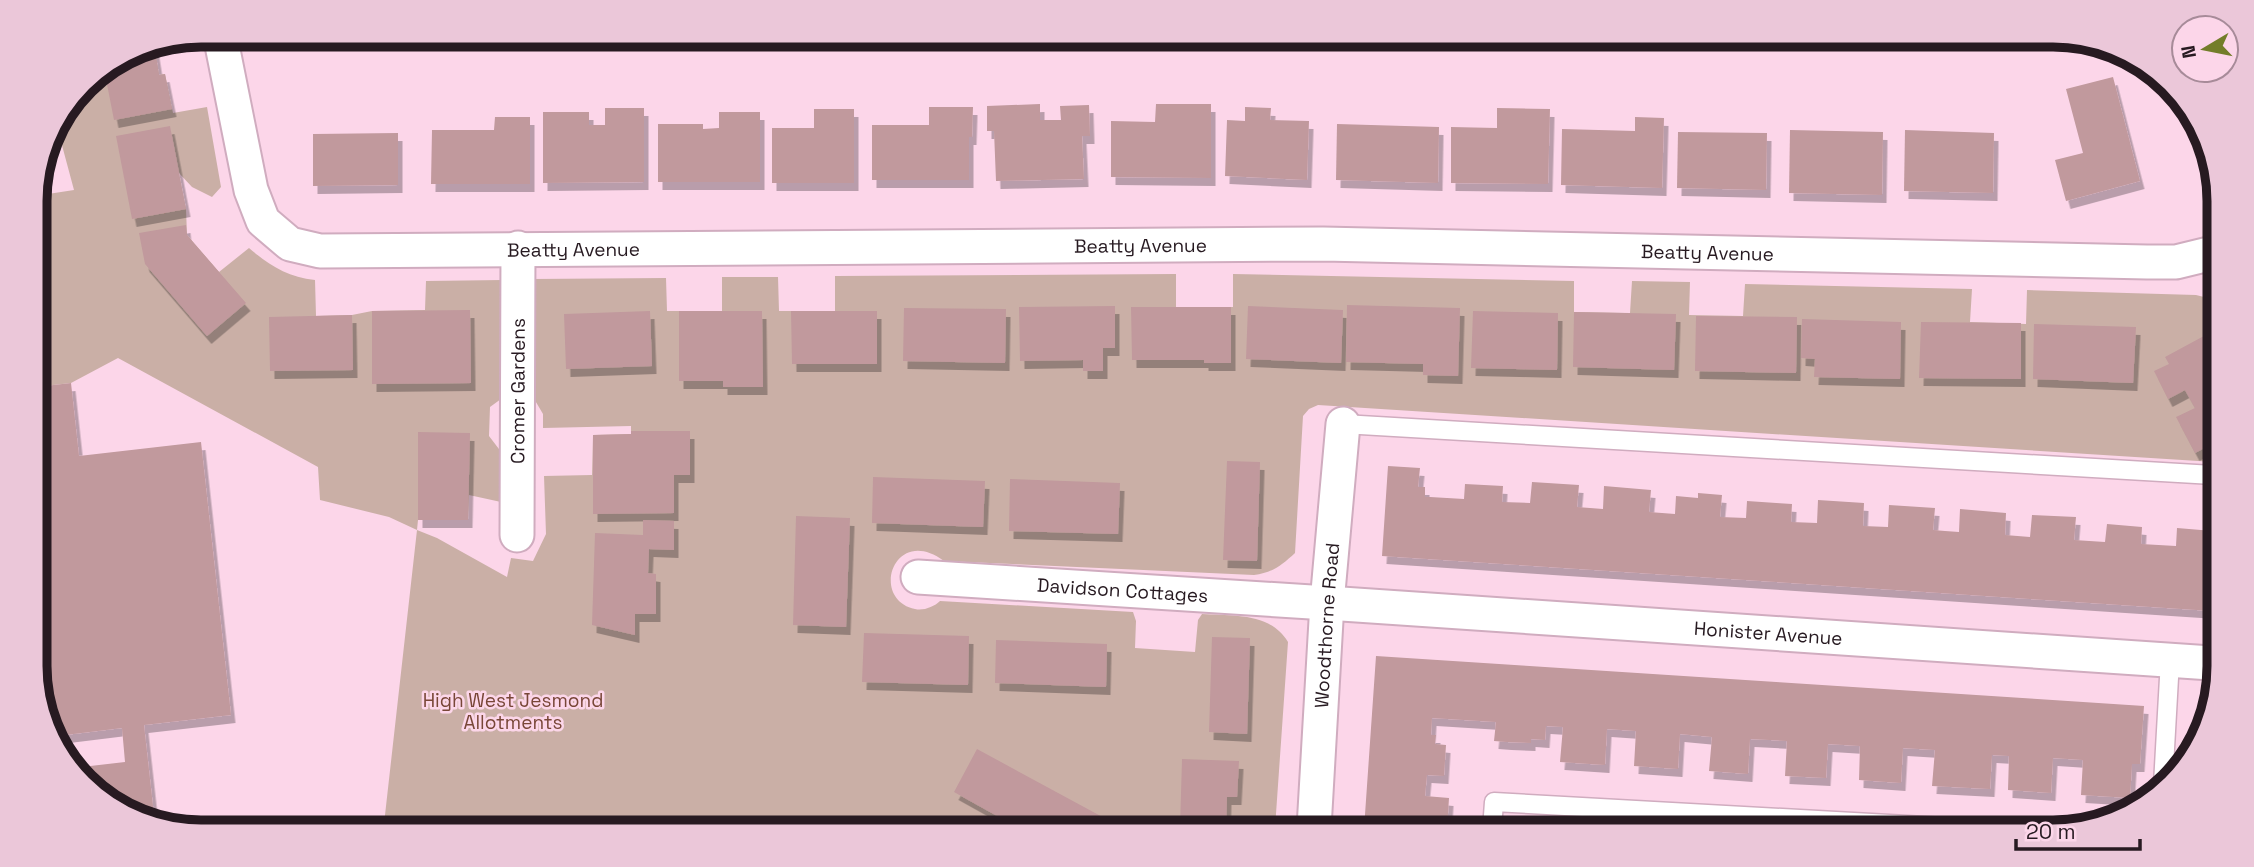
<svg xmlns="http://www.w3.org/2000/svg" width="2254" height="867" font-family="'Space Grotesk',sans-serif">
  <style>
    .green { fill: #caafa6 }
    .building { fill: #c1999d; filter: url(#shadow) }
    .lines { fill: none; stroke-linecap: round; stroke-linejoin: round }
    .service-casing { stroke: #d0acbf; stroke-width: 21 }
    .minor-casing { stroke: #d0acbf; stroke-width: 37 }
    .service { stroke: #fff; stroke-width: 18 }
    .minor { stroke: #fff; stroke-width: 33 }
    .labels { text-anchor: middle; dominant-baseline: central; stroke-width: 5; stroke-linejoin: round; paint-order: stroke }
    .street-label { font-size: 19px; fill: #271a21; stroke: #fcd6e9 }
    .park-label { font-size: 19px; fill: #784637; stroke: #fcd6e9 }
    .rim { fill: none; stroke: #271a21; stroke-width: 9 }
  </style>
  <defs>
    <filter id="shadow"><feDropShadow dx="4.5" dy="8" stdDeviation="0" flood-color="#0004"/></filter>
  </defs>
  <rect width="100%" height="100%" fill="#fcd6e9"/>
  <path class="green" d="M194 37 196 49 156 57 159 75 165 74 173 113 207 107 221 187 212 197 192 187 178 172 186 209 187 235 219 272 249 248C269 265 287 277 315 280L316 316 352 315 372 311 425 310 426 281 503 280 501 399 490 407 489 436 502 453 501 502 469 495 468 520H418L417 530 437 538 507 577 511 558 533 561 546 534 544 476 592 475 593 435 631 434V426L543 428V414L533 397 532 279 666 278 667 311H722V277H778L779 311H835V276L1176 274V307H1233V274L1574 281V312L1630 313 1632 281 1690 282 1689 315 1743 316 1745 284 1972 289 1970 322 2026 324 2027 290 2196 295 2216 300 2214 462 1318 405 1309 409 1303 416 1295 553C1282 565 1272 573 1254 575L944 561C894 524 869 599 915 609 923 611 934 607 940 601L1133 612 1136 621 1135 648 1195 652 1198 620 1202 614C1232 616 1270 612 1288 642L1275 828 384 824 417 530 389 517 320 500 318 467 118 358 71 383 36 387 35 196 74 190 56 123 92 77 138 48Z"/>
  <g class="building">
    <path d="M154 44 159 75 165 74 172 109 114 120 104 69 138 48Z"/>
    <path d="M2113 77 2140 181 2066 201 2055 160 2083 153 2066 89Z"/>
    <path d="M1040 104V120H1061L1060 106 1089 105 1090 136H1082L1084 179 996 181 994 131H987V106Z"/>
    <path d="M1156 104H1211V178L1111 177V121L1155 122Z"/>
    <path d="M929 107H973L972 137H969V180H872V125H929Z"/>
    <path d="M1245 107 1271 108 1270 120 1309 121 1307 180 1225 176 1227 120 1245 121Z"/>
    <path d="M605 108H644V182L543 183V112H589V125H605Z"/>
    <path d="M1497 108 1550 109 1548 184 1451 183V127L1497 128Z"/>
    <path d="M814 109H854V183H772V128H814Z"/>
    <path d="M719 112H760V182H658V124H703V129L719 128Z"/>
    <path d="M495 117H530V184H431L432 130H494Z"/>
    <path d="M1635 117 1664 118 1662 188 1561 185 1562 129 1635 131Z"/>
    <path d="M1337 124 1439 127 1438 183 1336 180Z"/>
    <path d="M170 126 186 209 132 219 116 136Z"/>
    <path d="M1790 130 1883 132 1882 195 1789 193Z"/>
    <path d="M1905 130 1994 133 1993 193 1904 191Z"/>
    <path d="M1678 132 1767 133 1766 190 1677 188Z"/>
    <path d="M398 133V185L313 186V134Z"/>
    <path d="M186 225 187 235 246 303 207 336 145 264 139 233Z"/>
    <path d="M1347 305 1460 308 1458 376 1423 375V364L1346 362Z"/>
    <path d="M1115 306V348H1103V371H1083V360L1020 361 1019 307Z"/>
    <path d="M1248 306 1343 310 1341 363 1246 359Z"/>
    <path d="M1131 307H1231V363H1204V360H1132Z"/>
    <path d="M904 308 1006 309 1005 363 903 361Z"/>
    <path d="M470 310 471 383 372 384V311Z"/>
    <path d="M650 311 652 366 566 369 564 314Z"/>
    <path d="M679 311H762L763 387H723V381H679Z"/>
    <path d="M791 311H877V364H792Z"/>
    <path d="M1473 311 1558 313 1557 370 1471 368Z"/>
    <path d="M1574 312 1676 314 1674 370 1573 367Z"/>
    <path d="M352 315 353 370 270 371 269 317Z"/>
    <path d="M1696 316 1797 317 1796 373 1695 371Z"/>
    <path d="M1802 319 1901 322 1900 379 1814 377 1815 359 1801 358Z"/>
    <path d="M1921 322 2021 323V379L1919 378Z"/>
    <path d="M2034 324 2136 327 2133 383 2033 379Z"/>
    <path d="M2215 330 2214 443 2195 453 2176 417 2195 408 2185 390 2168 399 2154 371 2169 364 2165 357Z"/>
    <path d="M71 383 79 456 201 442 231 715 144 725 154 815 139 817 76 775 73 768 125 762 122 728 57 736 38 697 36 387Z"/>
    <path d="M631 431H690V475H674V513L593 514V435L631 434Z"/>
    <path d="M418 432 470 433 468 520H418Z"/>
    <path d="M1227 461 1260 462 1257 561 1223 560Z"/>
    <path d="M1388 466 1420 468 1418 487H1425V497H1430L1464 499 1465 484 1503 486 1502 502 1530 503 1532 482 1579 485 1577 507 1603 509 1604 486 1651 490 1649 512 1675 514 1676 496 1698 498V493L1722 495 1720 517 1746 518 1747 501 1792 504 1791 522 1817 523 1818 500 1864 503 1863 526 1888 527 1889 505 1935 508 1933 530 1945 531 1959 532 1960 509 2006 513 2005 535 2030 537 2032 515 2076 517 2074 540 2105 542 2107 524 2142 527 2141 544 2176 546 2177 528 2213 531 2212 611 1382 556Z"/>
    <path d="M873 477 985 481 983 527 872 523Z"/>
    <path d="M1010 479 1120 483 1118 534 1009 531Z"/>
    <path d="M796 516 850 518 846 627 793 625Z"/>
    <path d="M643 520 674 521V550L649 549 648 573 656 574V614H635V635L592 625 595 533 643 535Z"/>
    <path d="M864 633 969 636 968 685 862 682Z"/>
    <path d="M1212 637 1250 638 1247 734 1209 732Z"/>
    <path d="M996 640 1107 644 1106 687 995 683Z"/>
    <path d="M1376 656 2144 706 2140 764H2132L2130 798 2081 795 2083 760 2053 758 2051 793 2008 790 2009 756 1992 755 1990 789 1932 786 1935 750 1903 748 1901 783 1859 780 1860 746 1828 744 1826 778 1785 776 1787 741 1750 739 1748 774 1709 771 1712 737 1680 734 1678 769 1634 766 1636 731 1607 729 1605 765 1560 762 1563 727 1546 726 1545 740 1531 739V743L1507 742 1494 741 1496 722 1432 718 1431 735H1436L1435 744 1446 745 1444 776 1427 775 1425 796 1449 798 1447 829H1364Z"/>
    <path d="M2205 708H2210V719L2204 728Z"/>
    <path d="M977 749 1121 827H1017L954 792Z"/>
    <path d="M1182 759 1239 761 1237 797H1227L1226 828H1180Z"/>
  </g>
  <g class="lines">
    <g class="service-casing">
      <g id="service">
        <path d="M1343 424 2213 475"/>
        <path d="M2163 784 2170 660"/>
        <path d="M1492 829 1494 802 2015 831"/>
      </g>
    </g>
    <g class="minor-casing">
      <g id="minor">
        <path id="s1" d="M220 35 251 190 263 221 290 244 320 251 1323 244 2147 262H2176L2217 252"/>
        <path id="s2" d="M517 535 518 248"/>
        <path id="s3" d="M918 577 1327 603 2211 663"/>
        <path id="s4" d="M1314 828 1327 603 1343 424"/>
      </g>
    </g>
    <use href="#service" class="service"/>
    <use href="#minor" class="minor"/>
  </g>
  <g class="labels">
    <g class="street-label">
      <text stroke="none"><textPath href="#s1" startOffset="1078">Beatty Avenue</textPath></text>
      <text stroke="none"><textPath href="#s1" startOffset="511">Beatty Avenue</textPath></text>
      <text stroke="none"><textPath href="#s1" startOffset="1645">Beatty Avenue</textPath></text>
      <text stroke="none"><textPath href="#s2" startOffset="144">Cromer Gardens</textPath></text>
      <text stroke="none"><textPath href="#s3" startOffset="205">Davidson Cottages</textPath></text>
      <text stroke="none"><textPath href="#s4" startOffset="203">Woodthorne Road</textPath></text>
      <text stroke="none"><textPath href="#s3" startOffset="852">Honister Avenue</textPath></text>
    </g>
    <g class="park-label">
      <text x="513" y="700">High West Jesmond<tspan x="513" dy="22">Allotments</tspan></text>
    </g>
  </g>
  <path d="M0 0H2254V867H0ZM201 47H2053A154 154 0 0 1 2207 201V666A154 154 0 0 1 2053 820H201A154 154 0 0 1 47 666V201A154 154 0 0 1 201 47Z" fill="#ebc7d9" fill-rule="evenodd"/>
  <path class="rim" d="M201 47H2053A154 154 0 0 1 2207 201V666A154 154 0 0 1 2053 820H201A154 154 0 0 1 47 666V201A154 154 0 0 1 201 47Z"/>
  <g transform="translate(2205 49) rotate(260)"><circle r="33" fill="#fcd6e9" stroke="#a78b99" stroke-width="2"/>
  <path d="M0-5L12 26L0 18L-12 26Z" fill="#737d29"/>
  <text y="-10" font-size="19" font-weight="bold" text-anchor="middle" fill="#271a21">N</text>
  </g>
  <path d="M2016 839v10h124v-10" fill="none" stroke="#271a21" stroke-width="3.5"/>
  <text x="2026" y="839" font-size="21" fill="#271a21" stroke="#fcd6e9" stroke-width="5" paint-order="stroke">20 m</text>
</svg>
